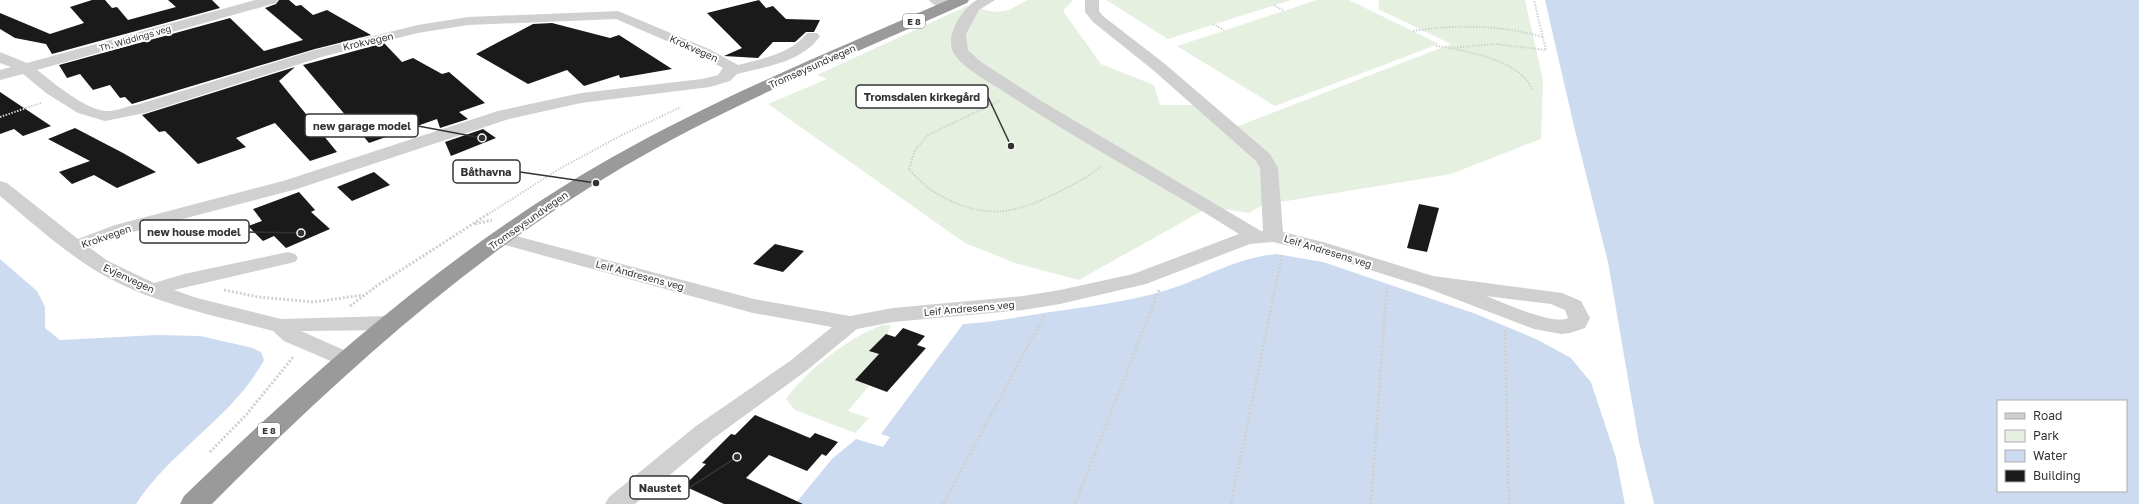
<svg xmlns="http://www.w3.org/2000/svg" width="2139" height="504" font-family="'Golos Text',sans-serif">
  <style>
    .green { fill: #e6f0e1 }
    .water { fill: #ccdbf0; fill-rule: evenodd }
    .pier { fill: #fff }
    .building { fill: #1a1a1a }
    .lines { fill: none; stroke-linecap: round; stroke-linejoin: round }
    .path-far1 { stroke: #d0d0d0; stroke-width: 2; stroke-dasharray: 1.5 1.5; stroke-linecap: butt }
    .path { stroke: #d0d0d0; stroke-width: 3; stroke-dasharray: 2 2; stroke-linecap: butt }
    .minor { fill: #d0d0d0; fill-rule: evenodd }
    .highway { fill: #9a9a9a; fill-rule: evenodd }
    .labels { text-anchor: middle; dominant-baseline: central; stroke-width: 4; stroke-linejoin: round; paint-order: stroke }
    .shield { fill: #fff; stroke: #707070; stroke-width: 1 }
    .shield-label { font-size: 9px; font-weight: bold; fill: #333 }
    .far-street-label { font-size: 9px; fill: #333; stroke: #fff }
    .street-label { font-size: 10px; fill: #333; stroke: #fff }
    .leader { fill: none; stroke: #333; stroke-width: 1.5 }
    .callout-dot { fill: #333; stroke: #fff; stroke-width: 1.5 }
    .callout { fill: #fff; stroke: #333; stroke-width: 1.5 }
    .callout-label { font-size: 11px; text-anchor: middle; font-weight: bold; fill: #333 }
  </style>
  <rect width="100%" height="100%" fill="#fff"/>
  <g class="green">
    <path d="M1028 0H1073L1063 11 1101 64 1154 85 1160 105H1197L1238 126 1451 44 1378 9 1379 0H1525L1543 80 1541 139 1451 174 1263 205 1249 213 1209 207 1079 280 1015 263 965 243 768 104 827 79 817 75 967 6 995 12 1009 10Z"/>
    <path d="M1106 0H1291L1168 39Z"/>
    <path d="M1317 0H1349L1439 44 1275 106 1177 46Z"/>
    <path d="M882 325H891L887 335 871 352 880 355 855 380 869 386 848 411 869 418 855 433 795 410 786 399C808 369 848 338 882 325Z"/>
  </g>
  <g class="water">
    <path d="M1545 0H2139V504H1654L1639 443 1608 262 1573 122ZM1998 401H2126V491H1998Z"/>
    <path d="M1276 254 1323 262 1476 314 1536 339 1571 358 1591 382 1616 457 1625 504H795L832 459 856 439 883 447 890 437 881 434 963 324C990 323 1017 317 1044 313 1085 307 1128 302 1167 290 1205 278 1235 258 1276 254Z"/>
    <path d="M0 259 37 291 45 307V328L60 340 157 335 200 336 253 348 261 352 264 360C235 415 169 452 136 504H0Z"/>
  </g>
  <g class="pier">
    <path d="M1571 358H1574L1593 382 1618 457 1627 504H1625L1616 457 1591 382Z"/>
    <path d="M1622 358H1624L1639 443 1654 504H1652L1637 444Z"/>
  </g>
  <g class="building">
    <path d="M92 0H105L112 8 117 7 128 20 176 7 168 0H212L220 8 52 54 46 44 15 38 0 29V13L50 34 84 23 70 7Z"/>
    <path d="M279 0H289L296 6 301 5 313 15 327 10 371 35 315 49 132 104 125 97 120 98 110 85 93 90 80 74 67 78 59 65 230 18 264 51 303 40 265 8 276 4Z"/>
    <path d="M759 0 766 8 773 6 786 19 820 20 814 32H806L795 42H773L758 58 724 56 742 48 707 13Z"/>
    <path d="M552 23 610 38 619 35 672 69 620 78 619 75 584 86 567 70 528 84 476 54 533 24Z"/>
    <path d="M384 43 402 62 413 58 442 74 449 72 485 103 459 112 468 119 440 128 437 119 369 143 303 65Z"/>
    <path d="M295 67 279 81 337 152 310 161 275 123 236 138 246 147 198 164 165 131 159 132 142 115Z"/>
    <path d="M0 92 51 126 23 136 14 129 0 134Z"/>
    <path d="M75 128 123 153 156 172 117 188 94 175 72 184 59 172 90 161 48 139Z"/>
    <path d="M483 129 496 138 451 156 445 142Z"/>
    <path d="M374 172 390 185 352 201 337 187Z"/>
    <path d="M299 192 315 210 311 212 330 229 286 248 274 236 263 241 248 226 262 221 253 209Z"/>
    <path d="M1419 204 1439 208 1427 252 1407 248Z"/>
    <path d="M775 244 804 251 783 272 753 264Z"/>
    <path d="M903 328 925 336 917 345 926 348 887 392 855 380 879 354 869 351 886 334 895 337Z"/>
    <path d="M755 415 810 438 815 433 838 442 826 456 822 454 807 471 769 455 746 478 803 504H724L684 486 706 464 702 463 731 434 735 435Z"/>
  </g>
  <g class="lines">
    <g class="path-far1">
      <path d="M1274 5 1284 11"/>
      <path d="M1213 24 1224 30"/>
      <path d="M1413 31C1457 24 1500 25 1543 37"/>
      <path d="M1436 46C1464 50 1520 60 1532 89"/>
      <path d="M1451 48 1495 44 1546 50 1534 0"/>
      <path d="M999 101 928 135 915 150 909 169C920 182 932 192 947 199 990 221 1020 211 1061 191 1075 183 1090 177 1102 165"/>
      <path d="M0 117 41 103"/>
      <path d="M487 215 559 169 622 135 681 107"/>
    </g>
    <g class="path">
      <path d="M475 224 492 220"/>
      <path d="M224 290 258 297 314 302 363 295"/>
      <path d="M350 306 378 285 488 214"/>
      <path d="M1505 330 1509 504"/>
      <path d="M210 452 246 415 294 356"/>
      <path d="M943 504 1044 316"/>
      <path d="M1075 504 1159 290"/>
      <path d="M1231 504 1282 255"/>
      <path d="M1371 504 1387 285"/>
    </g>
    <g class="minor">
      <path d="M255 0H278L276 3 37 70C54 83 83 108 105 111 114 112 127 106 136 105L315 50 418 25 468 17 618 11 709 49 738 65C761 59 793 53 807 33H817L820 36C803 62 764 67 737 74L730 81 710 87 581 103 509 119 297 189 129 233 90 248 108 261 154 283 184 274 288 252 295 254 298 258 295 262 174 290 197 298 281 319 389 316 397 318 400 323 397 328 389 330 301 331 355 355 358 360 355 365 347 368 284 341 273 331C213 315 147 303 93 269 60 248 30 221 0 196V181L7 183 78 239 115 225 283 181 498 111 581 93 702 79 718 75 723 68 699 55 616 19 468 25 418 33 325 56 145 113 105 121 78 113 46 93 23 74 0 80V70L11 67 0 63V52L27 63Z"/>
      <path d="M929 0H950L957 5 955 8C948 10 933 7 929 0Z"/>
      <path d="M977 0H995L979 10 966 34 968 50 981 62 1043 102 1261 231H1263L1260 168 1256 161 1153 70 1093 22 1085 12V0H1099V11L1103 16 1165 64 1270 154 1278 168 1283 232 1323 242 1433 276 1562 293 1581 301 1590 318 1585 328 1570 333 1561 334 1534 329 1424 287 1310 251 1273 242 1250 244 1146 284 1060 304 1023 310 893 322 857 329 806 371 714 438 635 504H605L609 497 696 426 790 361 832 327 753 313 494 242 491 238 494 234 501 232 754 299 850 316 893 308 1023 296 1060 290 1133 274 1239 234C1161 185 1080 142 1003 91 989 82 961 67 953 52 945 35 963 7 977 0ZM1486 296 1551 304 1565 310 1568 318C1554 326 1502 302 1486 296Z"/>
    </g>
    <path class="highway" d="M948 0H969L967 3C851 55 732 103 623 167 469 258 337 378 212 504H180L184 496C315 370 451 249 609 159 718 97 834 50 948 0Z"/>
  </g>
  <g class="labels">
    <g class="shield">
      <rect x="903" y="14" width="22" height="14" rx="3"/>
      <rect x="258" y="423" width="22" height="14" rx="3"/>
    </g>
    <g class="shield-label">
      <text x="914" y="21">E 8</text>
      <text x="269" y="430">E 8</text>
    </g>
    <g class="far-street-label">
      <text transform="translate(135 38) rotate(-16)">Th. Widdings veg</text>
    </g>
    <g class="street-label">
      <text transform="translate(368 41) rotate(-13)">Krokvegen</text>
      <text transform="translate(694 48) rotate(24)">Krokvegen</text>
      <text transform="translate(812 66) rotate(-24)">Tromsøysundvegen</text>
      <text transform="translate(528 220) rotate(-35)">Tromsøysundvegen</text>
      <text transform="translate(106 236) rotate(-19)">Krokvegen</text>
      <text transform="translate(1328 251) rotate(17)">Leif Andresens veg</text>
      <text transform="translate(640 275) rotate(15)">Leif Andresens veg</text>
      <text transform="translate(129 278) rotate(25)">Evjenvegen</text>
      <text transform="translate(969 308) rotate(-5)">Leif Andresens veg</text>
    </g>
  </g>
  <path class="leader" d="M1011 146L988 97M482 138L418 126M596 183L520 172M301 233L249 232M737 457L689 488"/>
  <g class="callout-dot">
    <circle cx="1011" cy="146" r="4"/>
    <circle cx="482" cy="138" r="4"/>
    <circle cx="596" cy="183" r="4"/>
    <circle cx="301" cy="233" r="4"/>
    <circle cx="737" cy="457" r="4"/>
  </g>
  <g class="callout">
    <rect x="856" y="85" width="132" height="23" rx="4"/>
    <rect x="305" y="114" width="113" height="23" rx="4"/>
    <rect x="453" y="160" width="67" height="23" rx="4"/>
    <rect x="140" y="220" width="109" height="23" rx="4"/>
    <rect x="630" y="476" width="59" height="23" rx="4"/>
  </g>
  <g class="callout-label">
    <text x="922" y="101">Tromsdalen kirkegård</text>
    <text x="362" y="130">new garage model</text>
    <text x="486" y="176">Båthavna</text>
    <text x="194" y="236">new house model</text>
    <text x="660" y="492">Naustet</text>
  </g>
  <rect x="1997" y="400" width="130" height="92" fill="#ffffff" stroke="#adadad"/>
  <rect x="2005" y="413" width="20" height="6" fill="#d0d0d0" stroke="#adadad"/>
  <text x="2033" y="420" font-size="12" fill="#333333">Road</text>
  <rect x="2005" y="430" width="20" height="12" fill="#e6f0e1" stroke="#adadad"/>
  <text x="2033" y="440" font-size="12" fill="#333333">Park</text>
  <rect x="2005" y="450" width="20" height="12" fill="#ccdbf0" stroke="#adadad"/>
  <text x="2033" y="460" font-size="12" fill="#333333">Water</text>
  <rect x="2005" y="470" width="20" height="12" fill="#1a1a1a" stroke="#adadad"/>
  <text x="2033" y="480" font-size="12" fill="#333333">Building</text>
</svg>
